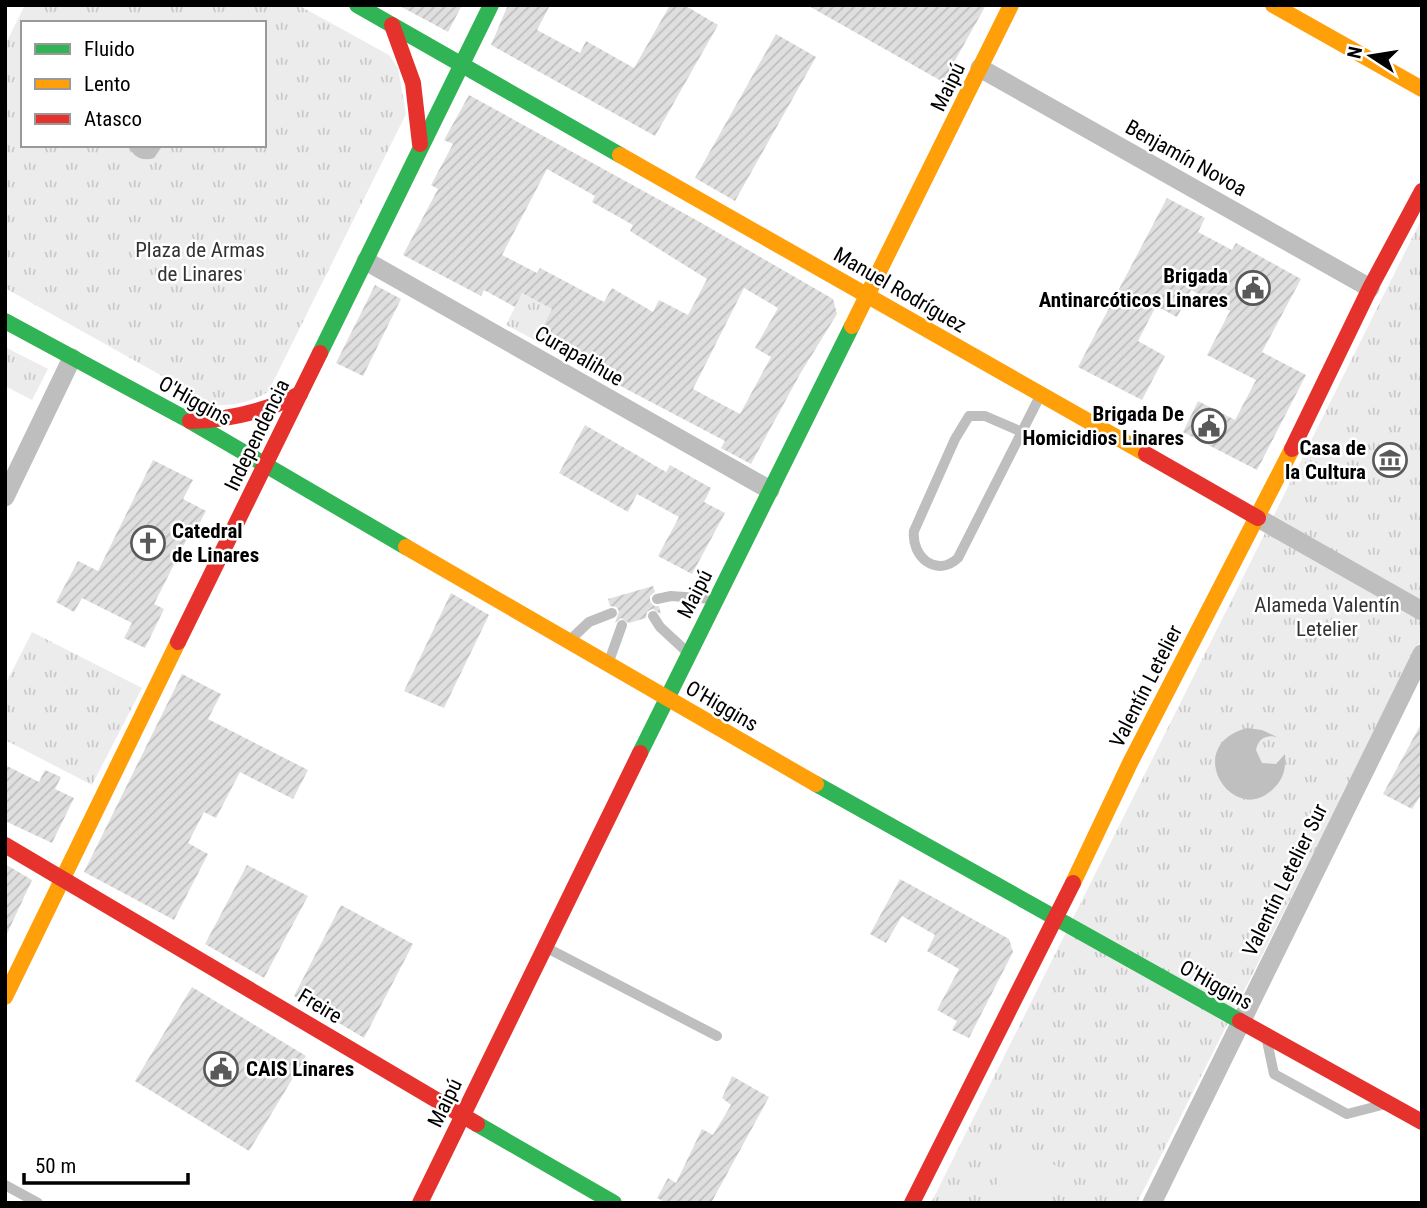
<svg xmlns="http://www.w3.org/2000/svg" width="1427" height="1208" font-family="'Roboto Condensed',sans-serif">
  <style>
    .park { fill: url(#park-tufts); fill-rule: evenodd }
    .pitch { fill: #ececec }
    .water { fill: #bfbfbf }
    .building { fill: url(#building-hatch); fill-rule: evenodd }
    .lines { fill: none; stroke-linecap: round; stroke-linejoin: round }
    .lane { stroke: #bebebe; stroke-width: 10 }
    .street { stroke: #bebebe; stroke-width: 19 }
    .fast { stroke: #30b455; stroke-width: 16 }
    .slow { stroke: #ff9f0a; stroke-width: 16 }
    .jam { stroke: #e5322d; stroke-width: 16 }
    .labels { text-anchor: middle; dominant-baseline: central; stroke-width: 5; stroke-linejoin: round; paint-order: stroke }
    .street-label { font-size: 21px; fill: #000; stroke: #fff }
    .park-label { font-size: 21px; fill: #333; stroke: #fff }
    .poi-label { font-size: 21px; font-weight: bold; fill: #000; stroke: #fff; text-anchor: end }
  </style>
  <defs>
    <pattern id="park-tufts" width="24" height="20" patternUnits="userSpaceOnUse" patternTransform="scale(1.75)"><rect width="24" height="20" fill="#ececec"/><path d="M3 7l-1-3M5 7V3M7 7l1-3M15 17l-1-3M17 17v-4M19 17l1-3" fill="none" stroke="#c9c9c9"/></pattern>
    <pattern id="building-hatch" width="6" height="6" patternUnits="userSpaceOnUse" patternTransform="scale(1.75)"><rect width="6" height="6" fill="#dfdfdf"/><path d="M-1 1l2-2M0 6l6-6M5 7l2-2" fill="none" stroke="#bebebe"/></pattern>
  </defs>
  <rect width="100%" height="100%" fill="#fff"/>
  <g class="park">
    <path d="M25 5H298L389 55 398 68 406 114 268 392C251 402 233 406 214 405L5 288V45ZM23 23H264V145H23Z"/>
    <path d="M1422 218V638L1137 1203H931Z"/>
    <path d="M522 293 552 309 535 340 506 325Z"/>
    <path d="M5 347 48 369 32 400 5 386Z"/>
    <path d="M32 632 142 688 92 785 5 740V685Z"/>
  </g>
  <path class="pitch" d="M1016 1145 1066 1171 1050 1203H987Z"/>
  <g class="water">
    <path d="M129 145H163L154 158C143 162 132 157 129 145Z"/>
    <path d="M1247 728 1262 730 1277 737C1266 734 1258 739 1256 750L1262 763 1276 764 1285 754C1286 768 1284 779 1273 789 1233 828 1180 746 1247 728Z"/>
  </g>
  <g class="building">
    <path d="M398 5H462L448 32Z"/>
    <path d="M508 5H550L537 30 580 53 586 41 634 68 670 5H684L718 25 655 136 491 45Z"/>
    <path d="M807 5H986L943 82Z"/>
    <path d="M776 34 816 57 735 201 695 178Z"/>
    <path d="M469 95 698 221 833 299 837 314 800 374 751 464 721 448 725 441 592 371 595 366 538 335 552 309 522 293 515 307 484 290 481 296 403 255 438 189 431 185 453 144 444 140ZM547 169 595 196 592 202 633 225 630 231 707 279 688 315 659 300 653 312 612 288 604 302 540 268 537 273 502 255ZM744 288 778 308 755 348 771 357 740 414 693 389Z"/>
    <path d="M1167 198 1205 218 1198 232 1232 250 1236 243 1301 279 1262 352 1306 375 1257 470 1183 432 1198 401 1235 420 1256 380 1207 355 1230 311 1191 290 1177 317 1156 306 1138 341 1165 356 1142 400 1078 367Z"/>
    <path d="M375 285 401 299 363 376 336 363Z"/>
    <path d="M585 425 666 472 670 465 711 488 704 502 725 513 692 574 658 556 679 517 637 494 628 512 559 473Z"/>
    <path d="M153 460 193 480 183 499 206 511 198 526 194 525 154 604 164 609 145 648 124 638 132 623 82 598 74 612 56 602 78 561 98 571Z"/>
    <path d="M653 586 655 592 650 596V601L654 606H659L661 614 652 609 647 612 646 618 629 623 621 618 615 623 619 611 616 607 610 606 608 599Z"/>
    <path d="M451 593 489 615 444 708 404 691Z"/>
    <path d="M182 674 221 694 208 719 308 770 293 799 240 772 216 818 204 812 188 843 208 854 174 920 84 872Z"/>
    <path d="M1422 722V793L1412 809 1383 794Z"/>
    <path d="M5 765 39 782 45 770 61 777 55 789 74 798 52 843 5 821Z"/>
    <path d="M5 864 32 880 5 938Z"/>
    <path d="M247 865 308 896 264 978 205 944Z"/>
    <path d="M900 879 1009 939 1013 952 969 1038 952 1030 957 1021 937 1010 959 969 927 951 935 935 902 916 886 943 870 934Z"/>
    <path d="M341 905 413 944 364 1038 294 996Z"/>
    <path d="M192 987 306 1056 249 1151 135 1081Z"/>
    <path d="M732 1076 769 1097 711 1203H667L657 1198 668 1178 676 1183 702 1129 713 1135 731 1105 722 1098Z"/>
  </g>
  <g class="lines">
    <g class="lane">
      <path d="M1022 432 985 416H969L955 439 914 531C911 557 937 578 958 558L1040 396"/>
      <path d="M657 599 671 596 712 599"/>
      <path d="M653 616 660 627 686 651"/>
      <path d="M571 639 589 622 612 613"/>
      <path d="M608 664 622 625"/>
      <path d="M547 948 717 1036"/>
      <path d="M1267 1041 1274 1074 1347 1114 1382 1105"/>
      <path d="M5 1185 38 1203"/>
    </g>
    <g class="street">
      <path d="M980 68 1370 288"/>
      <path d="M366 261 770 490"/>
      <path d="M5 497 72 358"/>
      <path d="M1258 518 1422 611"/>
      <path d="M1152 1203 1422 654"/>
    </g>
    <g class="fast">
      <path d="M357 5 620 155"/>
      <path d="M5 321 190 421 406 547"/>
      <path d="M320 353 491 5"/>
      <path d="M640 753 852 326"/>
      <path d="M816 784 1240 1021"/>
      <path d="M477 1124 614 1203"/>
    </g>
    <g class="slow">
      <path d="M1273 5 1422 89"/>
      <path d="M620 155 1146 454"/>
      <path d="M852 326 1011 5"/>
      <path d="M406 547 816 784"/>
      <path d="M1073 883 1130 763 1292 449"/>
      <path d="M5 997 178 642"/>
    </g>
    <g class="jam">
      <path d="M392 25 413 83 420 144"/>
      <path d="M190 421C230 420 264 412 300 394"/>
      <path d="M1292 449 1370 288 1422 191"/>
      <path d="M1146 454 1258 518"/>
      <path d="M178 642 320 353"/>
      <path d="M5 845 477 1124"/>
      <path d="M1240 1021 1422 1122"/>
      <path d="M420 1203 640 753"/>
      <path d="M912 1203 1073 883"/>
    </g>
  </g>
  <defs>
    <g id="civic-ring" transform="scale(1.75)"><circle r="9.5" fill="#fff" stroke="#595959" stroke-width="1.5"/><path d="M-.6-6.5H3V-4.5H.6V-3L4-1V1h2V6H-6V1h2V-1L-.6-3ZM-1.2 2.5V6h2.4V2.5Z" fill="#595959"/></g>
    <g id="museum-ring" transform="scale(1.75)"><circle r="9.5" fill="#fff" stroke="#595959" stroke-width="1.5"/><path d="M0-6L6-3V-2H-6V-3ZM-5-1h2V3h-2ZM-1-1h2V3h-2ZM3-1h2V3H3ZM-6 4H6V6H-6Z" fill="#595959"/></g>
    <g id="church-ring" transform="scale(1.75)"><circle r="9.5" fill="#fff" stroke="#595959" stroke-width="1.5"/><path d="M-1.2-6h2.4v3.5h3.3v2.4h-3.3V6h-2.4V-.1h-3.3v-2.4h3.3Z" fill="#595959"/></g>
  </defs>
  <g fill-rule="evenodd">
    <use href="#civic-ring" x="1253" y="288"/>
    <use href="#civic-ring" x="1209" y="426"/>
    <use href="#museum-ring" x="1390" y="460"/>
    <use href="#church-ring" x="148" y="543"/>
    <use href="#civic-ring" x="221" y="1069"/>
  </g>
  <g class="labels">
    <g class="street-label">
      <text transform="translate(948 87) rotate(-64)">Maipú</text>
      <text transform="translate(1186 158) rotate(29)">Benjamín Novoa</text>
      <text transform="translate(900 290) rotate(30)">Manuel Rodríguez</text>
      <text transform="translate(579 356) rotate(30)">Curapalihue</text>
      <text transform="translate(195 401) rotate(29)">O'Higgins</text>
      <text transform="translate(257 435) rotate(-64)">Independencia</text>
      <text transform="translate(695 594) rotate(-63)">Maipú</text>
      <text transform="translate(1146 686) rotate(-63)">Valentín Letelier</text>
      <text transform="translate(722 706) rotate(30)">O'Higgins</text>
      <text transform="translate(1285 880) rotate(-64)">Valentín Letelier Sur</text>
      <text transform="translate(1216 985) rotate(29)">O'Higgins</text>
      <text transform="translate(320 1006) rotate(31)">Freire</text>
      <text transform="translate(445 1103) rotate(-64)">Maipú</text>
    </g>
    <g class="park-label">
      <text x="200" y="250">Plaza de Armas<tspan x="200" dy="24">de Linares</tspan></text>
      <text x="1327" y="605">Alameda Valentín<tspan x="1327" dy="24">Letelier</tspan></text>
    </g>
    <g class="poi-label">
      <text x="1228" y="276">Brigada<tspan x="1228" dy="24">Antinarcóticos Linares</tspan></text>
      <text x="1184" y="414">Brigada De<tspan x="1184" dy="24">Homicidios Linares</tspan></text>
      <text x="1366" y="448">Casa de<tspan x="1366" dy="24">la Cultura</tspan></text>
      <text x="172" y="531" text-anchor="start">Catedral<tspan x="172" dy="24">de Linares</tspan></text>
      <text x="246" y="1069" text-anchor="start">CAIS Linares</text>
    </g>
  </g>
  <rect width="1427" height="1208" fill="none" stroke="#000000" stroke-width="14"/>
  <rect x="21" y="21" width="245" height="126" fill="#ffffff" stroke="#999999" stroke-width="2"/>
  <rect x="35" y="44" width="35" height="10" fill="#30b455" stroke="#999999" stroke-width="2"/>
  <text x="84" y="56" font-size="21" fill="#000000">Fluido</text>
  <rect x="35" y="79" width="35" height="10" fill="#ff9f0a" stroke="#999999" stroke-width="2"/>
  <text x="84" y="91" font-size="21" fill="#000000">Lento</text>
  <rect x="35" y="114" width="35" height="10" fill="#e5322d" stroke="#999999" stroke-width="2"/>
  <text x="84" y="126" font-size="21" fill="#000000">Atasco</text>
  <g transform="translate(1371 56) rotate(282)" stroke="#ffffff" stroke-width="5" paint-order="stroke">
  <path d="M0-5L12 26L0 18L-12 26Z" fill="#000000"/>
  <text y="-10" font-size="19" font-weight="bold" text-anchor="middle" fill="#000000">N</text>
  </g>
  <path d="M24 1173v10h164v-10" fill="none" stroke="#000000" stroke-width="3.5"/>
  <text x="35" y="1173" font-size="21" fill="#000000" stroke="#ffffff" stroke-width="5" paint-order="stroke">50 m</text>
</svg>
